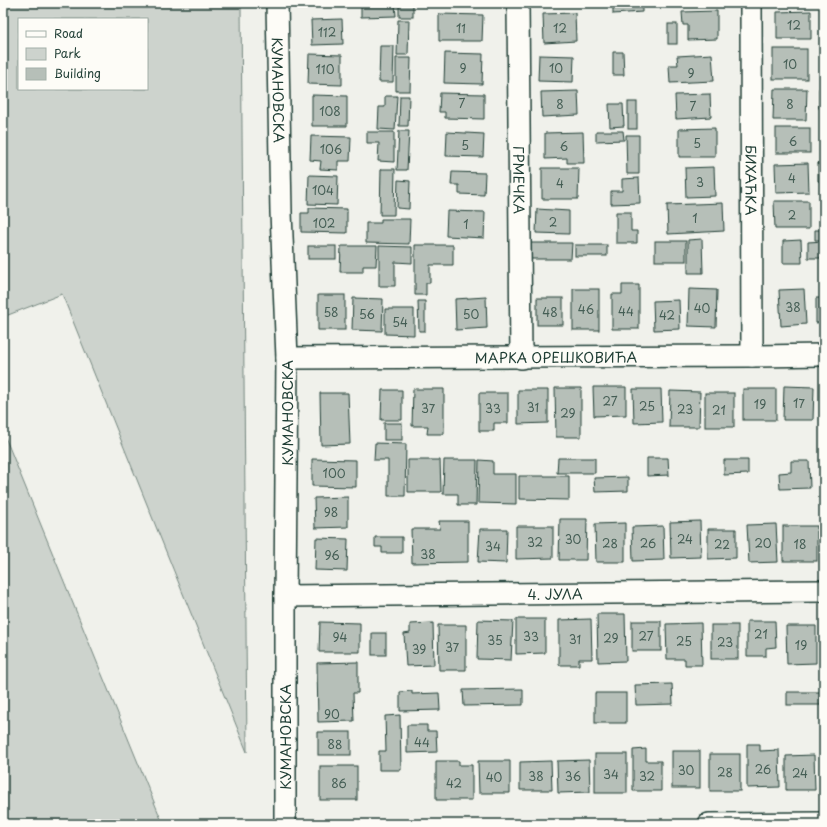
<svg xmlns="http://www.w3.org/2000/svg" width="827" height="827" font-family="'Playpen Sans',sans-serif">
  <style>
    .green { fill: #cdd3cd; stroke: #768880; fill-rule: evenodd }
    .building { fill: #b6bfb8; stroke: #1f3d34 }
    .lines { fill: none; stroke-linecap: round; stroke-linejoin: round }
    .street-casing { stroke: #1f3d34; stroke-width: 24 }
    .street { stroke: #fdfcf7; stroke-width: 21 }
    .labels { text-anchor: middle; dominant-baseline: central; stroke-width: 3; stroke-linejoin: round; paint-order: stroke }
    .number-label { font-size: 12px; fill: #455e55 }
    .street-label { font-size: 14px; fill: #1f3d34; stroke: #fdfcf7 }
  </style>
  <rect width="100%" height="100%" fill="#f0f1eb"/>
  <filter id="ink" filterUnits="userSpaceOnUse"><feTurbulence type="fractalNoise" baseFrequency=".025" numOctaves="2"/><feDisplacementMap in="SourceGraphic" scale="8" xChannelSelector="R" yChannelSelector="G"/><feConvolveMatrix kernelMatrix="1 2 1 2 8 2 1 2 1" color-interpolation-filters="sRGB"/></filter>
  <g filter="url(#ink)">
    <g class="green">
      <path d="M3 3H241L247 752 62 294 3 317ZM19 19H147V89H19Z"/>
      <path d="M3 432 163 824H3Z"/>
    </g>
    <g class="building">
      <path d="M361 3H395L396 16 361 17Z"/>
      <rect x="399" y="3" width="14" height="14"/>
      <rect x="438" y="3" width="36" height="3"/>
      <rect x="544" y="3" width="34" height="1"/>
      <path d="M613 3H642V12L613 14Z"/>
      <path d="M717 11V39L688 40V25H683L682 12Z"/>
      <path d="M811 11V39H777V12Z"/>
      <path d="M575 13 576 41 544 43 543 14Z"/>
      <path d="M439 14 483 15 482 41H439Z"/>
      <path d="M342 19 343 44 312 45 311 20Z"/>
      <path d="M398 20H409L408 55H397Z"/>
      <rect x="668" y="24" width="9" height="20"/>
      <path d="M380 46H394L393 82H379Z"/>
      <rect x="773" y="49" width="34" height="30"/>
      <path d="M613 52H623L624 75H613Z"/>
      <path d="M445 53 483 54 482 84 444 83Z"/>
      <path d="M309 54 342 55V85L308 84Z"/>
      <path d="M712 54 714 81 670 83 669 65H678L677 56Z"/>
      <path d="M539 55 574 56 573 82 538 81Z"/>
      <path d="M396 58H411L410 91H396Z"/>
      <path d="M774 89H807L806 120H773Z"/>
      <rect x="819" y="89" width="5" height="19"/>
      <path d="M578 91 579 115 542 117 541 92Z"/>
      <path d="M440 93 484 94V119L445 118V112H439Z"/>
      <path d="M710 94 711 117 676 119 675 95Z"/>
      <path d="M312 95 347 96V126H312Z"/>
      <path d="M385 96H397L395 130 378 129 379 107H385Z"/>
      <path d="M400 96H409L408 126H399Z"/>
      <rect x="628" y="102" width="9" height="27"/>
      <path d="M609 104H623L624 126 610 127Z"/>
      <path d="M715 128V157H679V129Z"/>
      <rect x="776" y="128" width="34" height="25"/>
      <path d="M399 131H409L407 170H397Z"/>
      <path d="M596 131H623L624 140 596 141Z"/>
      <path d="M367 132H394V162L378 161 379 143H367Z"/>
      <path d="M447 132 484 134 483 157 446 156Z"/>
      <path d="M583 132 584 163H567V158L545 159V133Z"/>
      <path d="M626 135H639V174H627Z"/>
      <path d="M311 136 351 137 350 161H338V170L320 169 321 161 310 160Z"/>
      <path d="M808 163 809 192 776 193 775 164Z"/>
      <path d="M818 163H824V182L818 181Z"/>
      <path d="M714 167 715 196 686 197 685 168Z"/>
      <path d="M542 168H579L578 199H542Z"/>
      <path d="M381 169H395L394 215H380Z"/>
      <path d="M452 172 485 173 484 195 459 194V185H451Z"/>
      <path d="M309 175 338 176 337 205 308 204Z"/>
      <path d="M639 178 640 203 611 204V191H622V179Z"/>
      <path d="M398 180 410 181 409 209 397 208Z"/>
      <path d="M820 200H824V240H815V230H821Z"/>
      <path d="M774 201H809V229H775Z"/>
      <path d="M723 203 724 231 668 234 667 205Z"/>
      <path d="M309 208 347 209V233L301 232V213H309Z"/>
      <path d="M537 209 569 211V234L536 233Z"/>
      <path d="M447 211 485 212 484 238 446 236Z"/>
      <path d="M616 212H631V231H637V243H616Z"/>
      <path d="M381 219H410L409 244 366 243V223H381Z"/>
      <path d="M702 239 703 273H688V240Z"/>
      <path d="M801 240 802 263H783V241Z"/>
      <rect x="655" y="241" width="31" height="20"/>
      <path d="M824 241V258H808V242Z"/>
      <path d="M531 243H572L571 259H531Z"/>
      <path d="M415 245H453V265H430V283H426V295H415Z"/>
      <rect x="575" y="245" width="32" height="11"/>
      <rect x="308" y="246" width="28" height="13"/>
      <path d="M341 246H377L376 266H363V272H340Z"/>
      <path d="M379 246 412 247V263L395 262V286H379Z"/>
      <path d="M622 285H639V329H612V294H622Z"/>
      <rect x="573" y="289" width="26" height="41"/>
      <path d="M689 289 717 290 716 327 688 326Z"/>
      <path d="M804 289 806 324 781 326 779 290Z"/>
      <rect x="318" y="295" width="27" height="35"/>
      <path d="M486 297 487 328 456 330 455 299Z"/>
      <path d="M353 298 383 299 382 331 352 330Z"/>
      <rect x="537" y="298" width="26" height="27"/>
      <path d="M816 298H824V322L816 323Z"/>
      <path d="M679 300 680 329 654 330 653 301Z"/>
      <path d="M418 301H425V331H419Z"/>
      <path d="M385 309H414V335L385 334Z"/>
      <path d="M784 386 814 387 813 420H783Z"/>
      <path d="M593 387H626V415L594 416Z"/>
      <path d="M555 388H581V437H556Z"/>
      <path d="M413 389H444V434H427L428 426H412Z"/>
      <path d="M633 389H661L662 422 634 423Z"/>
      <rect x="743" y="389" width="33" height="31"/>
      <path d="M382 390H402V420H381Z"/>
      <path d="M518 390H548V423L518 424Z"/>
      <path d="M670 391 700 392 699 427H669Z"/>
      <path d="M320 393H348L350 444 321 445Z"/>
      <path d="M479 393H508V423H494V431H479Z"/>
      <rect x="705" y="393" width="29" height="34"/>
      <rect x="384" y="423" width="18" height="17"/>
      <path d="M375 443 406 444 405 496H388V460H374Z"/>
      <path d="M558 458H595V473H557Z"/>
      <path d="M647 458H668L669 475 647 476Z"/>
      <path d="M312 459 356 460V487L312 486Z"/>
      <path d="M408 460H440L441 492H408Z"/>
      <path d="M444 460H477L476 505H458V494H443Z"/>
      <path d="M479 460 493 461V474H516V504L478 503Z"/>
      <path d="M724 460H748V474L724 475Z"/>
      <path d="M791 461H809L810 488 780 489 779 473 791 472Z"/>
      <path d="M821 473H824V492H820Z"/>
      <path d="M519 476H569V500L519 499Z"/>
      <path d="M628 477V491L595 492 594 478Z"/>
      <path d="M348 497V527L315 528 314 498Z"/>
      <path d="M560 519H587L586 560H559Z"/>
      <path d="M439 521H468V562L412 563 411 529H440Z"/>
      <path d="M700 521 701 557 671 558 670 522Z"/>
      <path d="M625 523V562H596L595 524Z"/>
      <path d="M776 524 778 562 749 563 747 525Z"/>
      <path d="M516 526H553V558L516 559Z"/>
      <path d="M663 526 664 560 633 561 632 527Z"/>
      <rect x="783" y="526" width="34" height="35"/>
      <path d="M480 529H507L506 563 478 562Z"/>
      <path d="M708 529H736V558L708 559Z"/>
      <path d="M375 537H402V553H382V547H375Z"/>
      <path d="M316 538 348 539 347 571 315 570Z"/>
      <path d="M597 614H625L626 661 598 662Z"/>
      <path d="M516 619H545V653L516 654Z"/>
      <path d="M591 619 592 659H579V665H559V620Z"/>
      <path d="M478 620 513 621 511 660 477 659Z"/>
      <rect x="632" y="621" width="29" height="30"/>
      <path d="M747 621H775L776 647 766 648V656H747Z"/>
      <path d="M320 622 360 623V652H319Z"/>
      <path d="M433 623 434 665 406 666 404 634 410 633V624Z"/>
      <path d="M701 623 702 665H685V659H667L666 624Z"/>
      <path d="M438 625H466V670H439Z"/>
      <rect x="711" y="625" width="27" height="34"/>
      <path d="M786 626H816V663L787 664Z"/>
      <rect x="372" y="633" width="14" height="22"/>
      <path d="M358 662V693H353L354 721 318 722 317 663Z"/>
      <path d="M672 684 673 704 636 705 635 685Z"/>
      <path d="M523 689V705L464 706 463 690Z"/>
      <path d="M412 691V694L439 693 440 710 400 711V692Z"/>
      <rect x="787" y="692" width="34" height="13"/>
      <rect x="595" y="693" width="31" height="30"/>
      <path d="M400 715 401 770H379V751H386L385 716Z"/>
      <path d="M407 725H427V731H436L437 752 407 753Z"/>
      <rect x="318" y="732" width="33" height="23"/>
      <path d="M747 744H760V751L779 750 780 787 747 788Z"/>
      <path d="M646 749V761H661V791H633V750Z"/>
      <rect x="672" y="751" width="28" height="37"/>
      <rect x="595" y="754" width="32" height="39"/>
      <rect x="710" y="754" width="30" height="37"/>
      <path d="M814 755 815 790H786V756Z"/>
      <path d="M589 760 590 792 558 793 557 761Z"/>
      <path d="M436 761H459V765H472V800H436Z"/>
      <path d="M478 761H510V793H479Z"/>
      <path d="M551 761 552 790H520V762Z"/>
      <rect x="320" y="766" width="37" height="34"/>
    </g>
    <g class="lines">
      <g class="street-casing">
        <g id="street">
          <path id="s1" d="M277 3 281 212 287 358 285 596V824"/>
          <path id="s2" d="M518 3 521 358"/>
          <path id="s3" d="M751 3 752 356"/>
          <path id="s4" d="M287 358 752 356 824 355"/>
          <path id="s5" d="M285 596 824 591"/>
          <path d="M709 824 824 823"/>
        </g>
      </g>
      <use href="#street" class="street"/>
    </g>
  </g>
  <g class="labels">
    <g class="number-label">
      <text x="794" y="25">12</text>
      <text x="461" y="28">11</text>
      <text x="560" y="28">12</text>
      <text x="327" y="32">112</text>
      <text x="790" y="64">10</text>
      <text x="463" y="68">9</text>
      <text x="556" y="68">10</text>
      <text x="325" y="69">110</text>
      <text x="691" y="73">9</text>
      <text x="462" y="103">7</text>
      <text x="560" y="104">8</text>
      <text x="790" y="104">8</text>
      <text x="693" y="106">7</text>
      <text x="330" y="111">108</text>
      <text x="793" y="141">6</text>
      <text x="697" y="143">5</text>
      <text x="465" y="145">5</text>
      <text x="564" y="146">6</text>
      <text x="331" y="149">106</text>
      <text x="792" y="178">4</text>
      <text x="700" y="182">3</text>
      <text x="560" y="183">4</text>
      <text x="323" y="190">104</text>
      <text x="792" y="215">2</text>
      <text x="695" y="218">1</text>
      <text x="553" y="222">2</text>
      <text x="324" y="223">102</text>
      <text x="466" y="224">1</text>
      <text x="793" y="307">38</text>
      <text x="702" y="308">40</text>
      <text x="586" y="309">46</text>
      <text x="626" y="311">44</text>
      <text x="331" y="312">58</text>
      <text x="550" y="312">48</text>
      <text x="367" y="314">56</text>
      <text x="471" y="314">50</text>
      <text x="667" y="315">42</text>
      <text x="400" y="322">54</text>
      <text x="610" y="401">27</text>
      <text x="799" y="403">17</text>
      <text x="760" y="404">19</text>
      <text x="647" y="406">25</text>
      <text x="533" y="407">31</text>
      <text x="428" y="408">37</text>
      <text x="493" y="408">33</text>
      <text x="685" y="409">23</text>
      <text x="719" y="410">21</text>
      <text x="568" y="413">29</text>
      <text x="334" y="473">100</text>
      <text x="331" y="512">98</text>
      <text x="573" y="539">30</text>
      <text x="685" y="539">24</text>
      <text x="535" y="542">32</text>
      <text x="610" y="543">28</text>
      <text x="648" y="543">26</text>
      <text x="763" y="543">20</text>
      <text x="722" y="544">22</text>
      <text x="800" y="544">18</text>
      <text x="493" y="546">34</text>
      <text x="428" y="554">38</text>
      <text x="332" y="555">96</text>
      <text x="761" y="634">21</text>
      <text x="531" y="636">33</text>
      <text x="646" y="636">27</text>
      <text x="340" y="637">94</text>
      <text x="611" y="638">29</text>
      <text x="575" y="639">31</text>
      <text x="495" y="640">35</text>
      <text x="684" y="641">25</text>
      <text x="725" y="642">23</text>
      <text x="801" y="645">19</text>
      <text x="452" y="647">37</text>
      <text x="419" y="649">39</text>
      <text x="332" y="714">90</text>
      <text x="422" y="742">44</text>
      <text x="335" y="744">88</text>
      <text x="763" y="769">26</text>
      <text x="686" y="770">30</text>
      <text x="725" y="772">28</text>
      <text x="800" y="773">24</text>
      <text x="611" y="774">34</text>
      <text x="536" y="776">38</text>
      <text x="573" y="776">36</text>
      <text x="647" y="776">32</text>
      <text x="494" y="777">40</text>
      <text x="339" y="783">86</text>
      <text x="454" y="783">42</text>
    </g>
    <g class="street-label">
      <text stroke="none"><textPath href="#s1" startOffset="87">КУМАНОВСКА</textPath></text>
      <text stroke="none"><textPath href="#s2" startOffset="177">ГРМЕЧКА</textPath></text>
      <text stroke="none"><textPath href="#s3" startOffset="177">БИХАЋКА</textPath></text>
      <text stroke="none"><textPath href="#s4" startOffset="269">МАРКА ОРЕШКОВИЋА</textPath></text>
      <text transform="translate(287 413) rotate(-90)">КУМАНОВСКА</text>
      <text stroke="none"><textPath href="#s5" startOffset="270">4. ЈУЛА</textPath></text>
      <text transform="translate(285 737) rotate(-90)">КУМАНОВСКА</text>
    </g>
  </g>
  <rect width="827" height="827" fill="none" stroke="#fdfcf7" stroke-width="16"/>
  <rect x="8" y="8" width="811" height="811" fill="none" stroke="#1f3d34" stroke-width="1.5" filter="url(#ink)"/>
  <rect x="18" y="18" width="130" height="72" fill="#fdfcf7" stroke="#a4b0a9"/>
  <rect x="26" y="31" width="20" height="6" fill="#fdfcf7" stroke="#a4b0a9"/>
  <text x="54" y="38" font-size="12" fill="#1f3d34">Road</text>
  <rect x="26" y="48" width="20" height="12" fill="#cdd3cd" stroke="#a4b0a9"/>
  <text x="54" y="58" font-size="12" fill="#1f3d34">Park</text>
  <rect x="26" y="68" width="20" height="12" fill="#b6bfb8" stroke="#a4b0a9"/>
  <text x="54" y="78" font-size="12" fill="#1f3d34">Building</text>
</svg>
